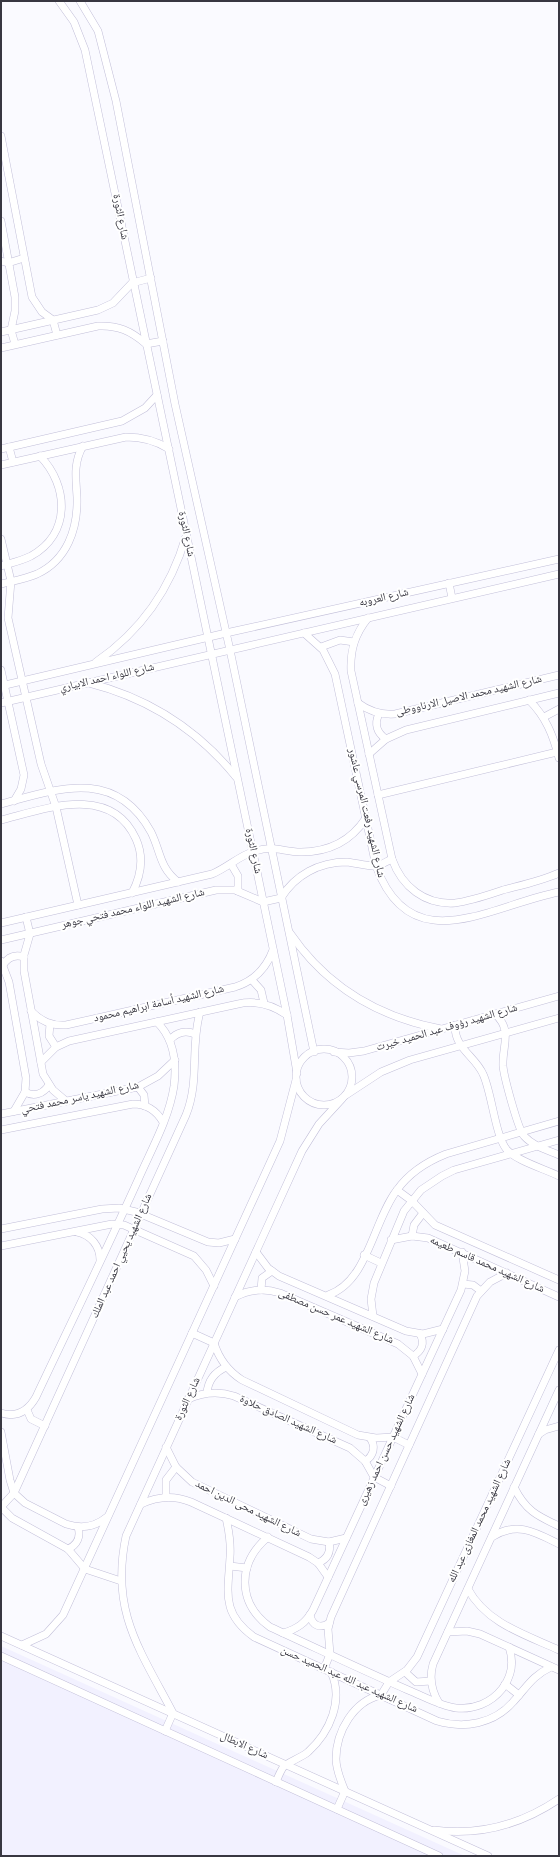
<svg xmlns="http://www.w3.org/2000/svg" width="560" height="1857" font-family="Georgia,'Noto Naskh Arabic',serif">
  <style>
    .built { fill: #f2f1ff }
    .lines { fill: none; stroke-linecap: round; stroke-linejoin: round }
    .street-casing { stroke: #c2bfd9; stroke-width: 8 }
    .street { stroke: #fff; stroke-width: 7 }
    .labels { text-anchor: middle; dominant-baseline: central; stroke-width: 4; stroke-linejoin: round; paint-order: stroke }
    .street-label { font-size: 11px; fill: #383741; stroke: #fff }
  </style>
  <rect width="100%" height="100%" fill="#fafaff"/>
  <path class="built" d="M1 1646 465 1856H1Z"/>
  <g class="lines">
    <g class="street-casing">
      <g id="street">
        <path d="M59 1 74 22 85 50 287 1015 297 1073"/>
        <path d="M80 1 98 31 116 101 175 404 230 650 314 1052"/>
        <path d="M1 136 32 297 42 312 53 320 57 335"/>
        <path d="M1 221 15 297V311L11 330 15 344"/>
        <path d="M1 261 8 263 24 258"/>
        <path d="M1 332 98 310 113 303 132 283 151 278"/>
        <path d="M1 348 98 326C118 325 131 331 146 344L163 341"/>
        <path d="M9 447 13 462"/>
        <path d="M1 449 122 421 145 408 157 395"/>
        <path d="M1 465 126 437C142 437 155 440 169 449"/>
        <path d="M1 539 11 581 8 618 41 764 56 807 78 905"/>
        <path d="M1 566C11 563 21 561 31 556 71 534 69 486 40 456"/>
        <path d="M449 583 452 598"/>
        <path d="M1 584C13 581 25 579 37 574 67 560 78 529 77 497 76 479 73 463 83 446"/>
        <path d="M368 618C355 634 350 650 351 671L392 859C402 887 425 905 455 903 471 901 488 895 503 890 522 885 541 881 559 873"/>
        <path d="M304 633 323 650 335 674 376 866C411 962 491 905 559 892"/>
        <path d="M321 647 340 640 354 642"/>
        <path d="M96 662C141 631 171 588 186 536"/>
        <path d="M1 670 24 775 21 789 14 801"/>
        <path d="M89 683C148 698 198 730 236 777"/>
        <path d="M1 686 226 633 559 559"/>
        <path d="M529 700C546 717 553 735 559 758"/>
        <path d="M1 703 559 574"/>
        <path d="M358 703C370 712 381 715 395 714L559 675"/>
        <path d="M379 714C374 724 377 733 386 739"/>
        <path d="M544 717 559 709"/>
        <path d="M369 754 386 739 406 730 559 693"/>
        <path d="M378 795 557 752"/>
        <path d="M1 804C57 789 115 767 151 832 161 852 159 867 178 882"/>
        <path d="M1 820C45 809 111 783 136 839 144 857 141 876 132 893"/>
        <path d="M231 864 238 876V891"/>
        <path d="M26 917 30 934 24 955V971L43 1074 53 1090 66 1101"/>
        <path d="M1 923 212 874C227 868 240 855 255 851 276 845 282 852 301 852 328 852 351 841 366 818"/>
        <path d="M290 933C326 986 378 1017 441 1029"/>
        <path d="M1 940 216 890H235L263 902 281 898C295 875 319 862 347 862 356 863 366 866 375 866 380 866 387 861 392 859"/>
        <path d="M1 961 9 982 26 1078 25 1092 14 1111"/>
        <path d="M3 965C8 957 15 954 24 957"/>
        <path d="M252 980 261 990 264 1003"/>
        <path d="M31 1011C41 1021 51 1026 66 1025L235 987C254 981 266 969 273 950"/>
        <path d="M495 1014C513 1030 502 1046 503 1066 504 1077 518 1129 524 1136 533 1146 547 1150 559 1155"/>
        <path d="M50 1024 49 1036 56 1047"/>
        <path d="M455 1025C454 1048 475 1056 483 1074 492 1093 495 1136 507 1150 517 1161 545 1169 559 1176"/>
        <path d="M170 1040C177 1032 186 1030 195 1034"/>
        <circle cx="324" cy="1077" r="28"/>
        <path d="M334 1052 349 1053 364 1051 559 996"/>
        <path d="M41 1062 56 1047 69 1041 238 1004C256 1000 271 1004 287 1015"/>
        <path d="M138 1087 144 1095 145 1106"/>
        <path d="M25 1092C34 1097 43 1094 49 1085"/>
        <path d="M346 1095 381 1072 410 1060 559 1018"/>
        <path d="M1 1114 138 1087 158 1076 175 1060"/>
        <path d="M1 1130 133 1104C147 1104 156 1110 163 1122"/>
        <path d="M397 1190 412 1201 435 1225 559 1280"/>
        <path d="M1 1229 102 1209 119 1208 136 1212 208 1242 219 1243 235 1239"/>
        <path d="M77 1232C91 1235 100 1246 100 1260"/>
        <path d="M412 1236 414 1225 423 1213"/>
        <path d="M391 1240 412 1236 428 1238 559 1297"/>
        <path d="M1 1246 112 1224 124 1225 194 1256 206 1270 214 1286"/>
        <path d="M256 1252 268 1268 279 1276 406 1331 423 1334 443 1329"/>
        <path d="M364 1255 381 1263"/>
        <path d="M463 1284 473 1285 481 1291"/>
        <path d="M261 1290 262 1278 272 1271"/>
        <path d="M328 1295C368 1282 373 1221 397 1190 409 1173 426 1162 446 1154L559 1121"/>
        <path d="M235 1297C250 1289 264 1288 280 1293L398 1344 413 1356 422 1374"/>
        <path d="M373 1316 371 1299 374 1283 404 1211 421 1190 442 1176 454 1170 559 1140"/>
        <path d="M192 1333 214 1343C219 1359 228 1371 242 1380L358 1435 376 1438 393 1437 409 1445"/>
        <path d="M413 1356C422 1351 425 1343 420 1334"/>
        <path d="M207 1393C208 1380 215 1372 226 1367"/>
        <path d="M188 1399C204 1392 218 1391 234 1396L350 1448 365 1461 374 1477 391 1486"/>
        <path d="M27 1410 31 1419 45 1426"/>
        <path d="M1 1413C17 1418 28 1411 36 1397 70 1325 105 1253 138 1180 151 1150 169 1119 174 1086 177 1062 174 1039 157 1022"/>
        <path d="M1 1432 10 1480 14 1493 25 1503 66 1524C81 1529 95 1527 107 1517"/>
        <path d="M539 1434 545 1430 559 1426"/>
        <path d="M166 1447 176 1467 192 1482 311 1539 329 1542 346 1538"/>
        <path d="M365 1461C374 1456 376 1446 370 1438"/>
        <path d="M514 1487C525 1510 537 1516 559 1526"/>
        <path d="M166 1497V1480L176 1467"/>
        <path d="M141 1504C158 1496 174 1495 191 1502L309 1557 318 1563 328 1577"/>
        <path d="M1 1507 14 1493 186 1115C200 1080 190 1047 200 1012"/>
        <path d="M1 1507 12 1518 68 1549 85 1569 121 1581"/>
        <path d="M226 1518C229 1531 231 1544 230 1557 228 1593 221 1613 254 1637L437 1721C464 1729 494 1724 513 1702 527 1687 532 1676 551 1667"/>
        <path d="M268 1537C237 1563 237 1603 270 1627 316 1648 362 1670 408 1690 423 1696 440 1706 456 1708 473 1710 491 1703 502 1689 512 1676 514 1662 509 1647"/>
        <path d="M492 1537C517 1521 535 1532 559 1544"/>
        <path d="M68 1549C77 1545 81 1537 78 1527"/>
        <path d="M318 1563C328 1559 331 1552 329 1542"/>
        <path d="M230 1566 247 1568"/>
        <path d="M468 1589C486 1623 526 1635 559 1650"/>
        <path d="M310 1615C312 1626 321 1629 329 1623"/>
        <path d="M448 1632 467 1631 480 1634 559 1670"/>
        <path d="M283 1633C297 1629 306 1623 313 1610L461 1290 465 1271 462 1252"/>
        <path d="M1 1636 488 1856"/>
        <path d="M22 1645 46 1634 63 1615 280 1141 296 1080"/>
        <path d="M1 1656 439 1856"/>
        <path d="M324 1669 330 1654 328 1629 331 1617 477 1296 490 1282 507 1273"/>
        <path d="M405 1672 416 1682 431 1681"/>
        <path d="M505 1684 519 1695"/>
        <path d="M439 1703C431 1690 429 1678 433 1664L559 1390"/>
        <path d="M165 1731 173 1713C140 1650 110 1611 126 1536L302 1151 319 1124 342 1099"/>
        <path d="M276 1782C278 1777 281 1770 284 1766 287 1763 302 1757 308 1752 330 1732 344 1700 331 1672"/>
        <path d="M337 1809 345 1791C341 1781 336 1770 336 1759 336 1731 354 1701 381 1695L389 1682 407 1670 417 1657 559 1350"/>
        <path d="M434 1830C479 1836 522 1824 559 1799"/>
      </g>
    </g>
    <use href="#street" class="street"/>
  </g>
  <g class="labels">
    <g class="street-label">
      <text transform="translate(120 217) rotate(79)">شارع الثورة</text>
      <text transform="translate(186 534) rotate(78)">شارع الثورة</text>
      <text transform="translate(384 598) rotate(-13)">شارع العروبه</text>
      <text transform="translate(107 678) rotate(-13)">شارع اللواء احمد الابياري</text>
      <text transform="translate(469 696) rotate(-13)">شارع الشهيد محمد الاصيل الارناووطى</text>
      <text transform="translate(366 813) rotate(77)">شارع الشهيد رفعت المرسي عاشور</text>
      <text transform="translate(253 851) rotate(78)">شارع الثورة</text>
      <text transform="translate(133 909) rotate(-13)">شارع الشهيد اللواء محمد فتحي جوهر</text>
      <text transform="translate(159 1004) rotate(-13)">شارع الشهيد أسامة ابراهيم محمود</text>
      <text transform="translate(447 1028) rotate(-16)">شارع الشهيد رؤوف عبد الحميد خيرت</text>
      <text transform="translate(80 1098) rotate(-12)">شارع الشهيد ياسر محمد فتحي</text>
      <text transform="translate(122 1256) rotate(-66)">شارع الشهيد يحيي احمد عبد الملك</text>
      <text transform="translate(487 1265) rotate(24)">شارع الشهيد محمد قاسم طعيمه</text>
      <text transform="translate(336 1317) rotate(23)">شارع الشهيد عمر حسن مصطفى</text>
      <text transform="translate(188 1399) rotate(-65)">شارع الثورة</text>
      <text transform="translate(288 1420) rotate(24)">شارع الشهيد الصادق حلاوة</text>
      <text transform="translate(387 1450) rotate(-65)">شارع الشهيد حسن احمد زهيرى</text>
      <text transform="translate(248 1509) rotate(26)">شارع الشهيد محى الدين احمد</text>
      <text transform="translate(480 1521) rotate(-65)">شارع الشهيد محمد المغازى عبد الله</text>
      <text transform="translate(349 1680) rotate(24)">شارع الشهيد عبد الله عبد الحميد حسن</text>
      <text transform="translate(244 1746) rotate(24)">شارع الابطال</text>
    </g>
  </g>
  <rect width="560" height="1857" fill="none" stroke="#383741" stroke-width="4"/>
</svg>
